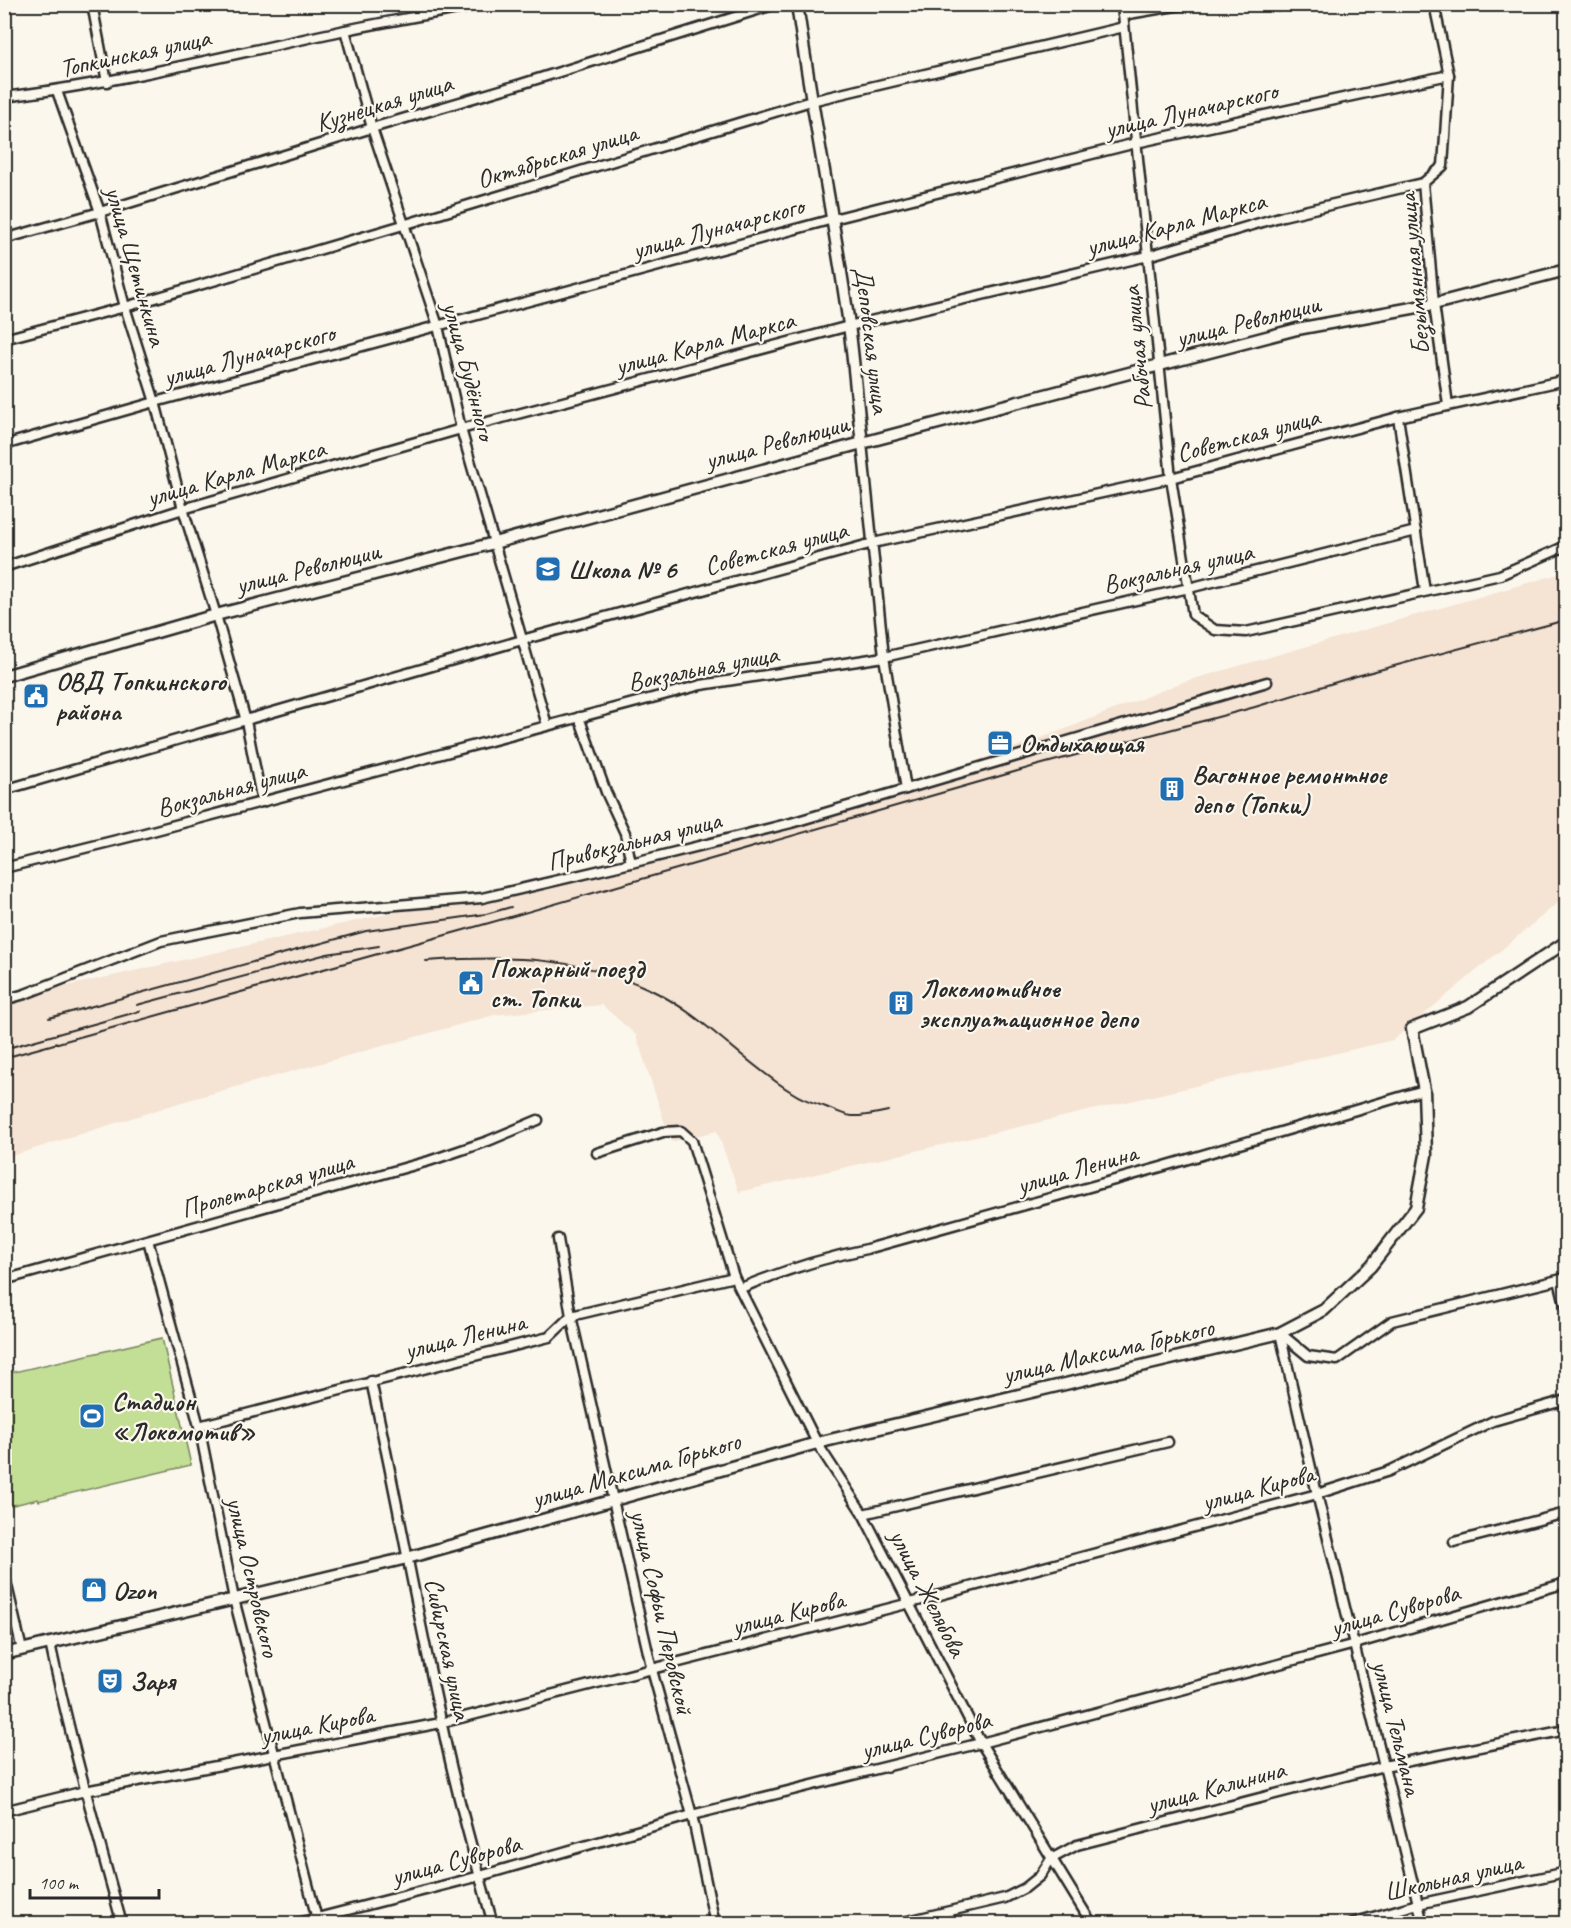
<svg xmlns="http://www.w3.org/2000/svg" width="1571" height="1928" font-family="Caveat,sans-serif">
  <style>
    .built { fill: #f5e3d3 }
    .green { fill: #c3de95; stroke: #778460; stroke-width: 1.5 }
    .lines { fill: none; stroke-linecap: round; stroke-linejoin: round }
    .minor-casing { stroke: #2b2b2b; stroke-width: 13 }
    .tertiary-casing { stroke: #2b2b2b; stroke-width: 15 }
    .minor { stroke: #fbf7ec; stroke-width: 8 }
    .tertiary { stroke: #fbf7ec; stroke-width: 10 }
    .rail { stroke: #2b2b2b; stroke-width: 2 }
    .labels { text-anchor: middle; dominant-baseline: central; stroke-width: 4.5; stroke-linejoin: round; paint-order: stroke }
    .street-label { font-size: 26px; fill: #2b2b2b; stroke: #fbf7ec }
    .poi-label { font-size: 26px; font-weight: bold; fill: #2b2b2b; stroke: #fbf7ec; text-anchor: start }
  </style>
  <rect width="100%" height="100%" fill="#fbf7ec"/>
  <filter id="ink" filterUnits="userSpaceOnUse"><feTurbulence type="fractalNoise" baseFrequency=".0167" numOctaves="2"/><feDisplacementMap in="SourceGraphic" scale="12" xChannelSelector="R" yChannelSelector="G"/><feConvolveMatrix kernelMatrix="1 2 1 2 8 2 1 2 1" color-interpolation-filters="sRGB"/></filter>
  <g filter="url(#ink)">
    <path class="built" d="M1566 572V896L1393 1040 739 1192 717 1131 671 1142 636 1035 602 1005 494 1015 185 1101 5 1158V1000L791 823 906 787 1063 730 1183 682Z"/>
    <path class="green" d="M162 1338 191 1465 39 1501 38 1499 5 1507V1374Z"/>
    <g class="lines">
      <g class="minor-casing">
        <g id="minor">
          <path d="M92 4 107 82"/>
          <path d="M1122 4 1171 478 1193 615 1215 630 1246 632 1500 575 1566 546"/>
          <path d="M1266 4 1278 6 1281 4"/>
          <path d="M1434 4 1449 75 1443 166 1423 183 1434 304 1448 405"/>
          <path d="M1123 15 1187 4"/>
          <path d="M345 30 372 128 438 326 461 429 547 725"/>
          <path d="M57 91 100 212 125 307 155 402 183 509 216 615 246 721 262 802"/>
          <path d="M4 97C118 83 229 55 341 31 388 21 437 13 485 4"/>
          <path d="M4 239 100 212 372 128 521 84 776 4"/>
          <path d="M4 339 125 307 403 225 811 101 1124 27"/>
          <path d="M1398 417 1425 591"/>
          <path d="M862 443 884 657 906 789"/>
          <path d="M4 445 155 402 833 219 1136 143 1449 75"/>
          <path d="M4 567 183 509 461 429 849 326 1148 256 1283 216 1423 183"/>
          <path d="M579 717 606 792 625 833 631 863"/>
          <path d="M4 790 522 640 873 543 1171 478 1398 417 1566 380"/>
          <path d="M4 868 141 834 701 685 884 657 1189 588 1416 531"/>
          <path d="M4 1000 25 994 161 941 300 913 482 898 631 863 791 823 1267 682"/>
          <path d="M597 1153 663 1132 681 1131 692 1141 734 1277 817 1443 863 1514 981 1743 1092 1924"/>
          <path d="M558 1239 571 1316 652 1670 692 1815 715 1924"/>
          <path d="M148 1240 199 1426 234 1599 318 1923"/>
          <path d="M4 1280 429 1161 488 1141 538 1120"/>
          <path d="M1559 1280 1566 1308"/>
          <path d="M741 1288C782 1271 823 1258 867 1249L1161 1167 1424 1090"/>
          <path d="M1280 1333 1317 1494 1423 1924"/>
          <path d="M1280 1333 1308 1356 1337 1360 1392 1321 1566 1278"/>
          <path d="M371 1381C396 1493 416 1607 441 1720 455 1788 474 1856 493 1924"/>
          <path d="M199 1426 549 1337 571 1316 734 1277"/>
          <path d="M863 1514 1168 1442"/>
          <path d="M1454 1542 1566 1513"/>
          <path d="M4 1573 22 1650"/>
          <path d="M50 1643C70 1738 96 1830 122 1924"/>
          <path d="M4 1811 85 1791 441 1723 910 1603 1317 1494 1389 1471 1493 1421 1566 1400"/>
          <path d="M294 1924 480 1876 692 1815 981 1743 1355 1644 1566 1583"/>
          <path d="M895 1924 1005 1898 1025 1888 1040 1876 1051 1859 1077 1845 1384 1766 1566 1730"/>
          <path d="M1349 1924 1418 1904 1566 1872"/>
        </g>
      </g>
      <g class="tertiary-casing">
        <g id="tertiary">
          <path d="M797 4C812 112 834 218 849 325 854 364 857 403 862 443"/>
          <path d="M4 676 216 615 494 543 862 443 1297 329 1434 304 1566 270"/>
          <path d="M4 1654 407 1558 817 1443 1280 1333 1324 1310 1371 1266 1416 1208 1426 1155 1424 1090 1412 1029 1468 1007 1566 942"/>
        </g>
      </g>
      <use href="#minor" class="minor"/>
      <use href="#tertiary" class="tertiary"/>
      <g class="rail">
        <path d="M426 961C505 956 576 955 649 989 703 1014 742 1062 793 1093 803 1100 815 1103 826 1107 834 1110 843 1115 852 1116 863 1117 877 1113 888 1111"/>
        <path d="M137 1005 327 954 379 946"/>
        <path d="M49 1018 366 931 486 914 511 907"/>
        <path d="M4 1049 140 1011"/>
        <path d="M4 1058 489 923 1035 766 1255 707 1353 677 1566 620"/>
      </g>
    </g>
  </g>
  <defs>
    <g id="school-square" transform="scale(1.35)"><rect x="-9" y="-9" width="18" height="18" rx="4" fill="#1f6fb2" stroke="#fbf7ec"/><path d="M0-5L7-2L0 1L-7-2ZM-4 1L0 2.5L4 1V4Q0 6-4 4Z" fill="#fff"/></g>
    <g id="civic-square" transform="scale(1.35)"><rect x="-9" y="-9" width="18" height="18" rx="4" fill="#1f6fb2" stroke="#fbf7ec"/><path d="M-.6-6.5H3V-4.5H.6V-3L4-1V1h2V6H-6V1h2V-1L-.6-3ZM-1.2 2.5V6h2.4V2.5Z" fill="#fff"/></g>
    <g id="office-square" transform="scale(1.35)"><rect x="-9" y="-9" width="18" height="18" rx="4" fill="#1f6fb2" stroke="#fbf7ec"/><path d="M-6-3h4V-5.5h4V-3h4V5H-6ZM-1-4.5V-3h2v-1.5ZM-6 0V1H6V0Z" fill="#fff"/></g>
    <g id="building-square" transform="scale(1.35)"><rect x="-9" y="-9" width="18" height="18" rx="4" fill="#1f6fb2" stroke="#fbf7ec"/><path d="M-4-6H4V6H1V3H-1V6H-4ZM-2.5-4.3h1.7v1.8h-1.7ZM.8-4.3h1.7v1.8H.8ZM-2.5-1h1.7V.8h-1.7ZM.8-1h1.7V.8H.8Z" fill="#fff"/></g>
    <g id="stadium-square" transform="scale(1.35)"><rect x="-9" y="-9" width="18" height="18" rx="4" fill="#1f6fb2" stroke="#fbf7ec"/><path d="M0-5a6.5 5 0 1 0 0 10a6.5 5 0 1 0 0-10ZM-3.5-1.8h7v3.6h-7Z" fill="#fff"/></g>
    <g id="shop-square" transform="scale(1.35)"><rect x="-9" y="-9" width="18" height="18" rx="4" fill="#1f6fb2" stroke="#fbf7ec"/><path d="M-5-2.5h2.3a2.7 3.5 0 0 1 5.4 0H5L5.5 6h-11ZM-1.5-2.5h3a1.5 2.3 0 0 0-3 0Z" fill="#fff"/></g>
    <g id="theatre-square" transform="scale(1.35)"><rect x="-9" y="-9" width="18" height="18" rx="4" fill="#1f6fb2" stroke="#fbf7ec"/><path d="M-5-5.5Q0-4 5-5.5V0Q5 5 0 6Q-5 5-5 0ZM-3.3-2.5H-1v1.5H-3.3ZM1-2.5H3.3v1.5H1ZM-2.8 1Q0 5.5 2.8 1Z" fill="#fff"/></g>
  </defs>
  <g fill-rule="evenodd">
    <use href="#school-square" x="548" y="569"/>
    <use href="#civic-square" x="36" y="696"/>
    <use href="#office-square" x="1000" y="743"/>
    <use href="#building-square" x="1172" y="789"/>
    <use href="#civic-square" x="471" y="983"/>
    <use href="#building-square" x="901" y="1003"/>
    <use href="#stadium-square" x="92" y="1416"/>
    <use href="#shop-square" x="94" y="1590"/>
    <use href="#theatre-square" x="110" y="1681"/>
  </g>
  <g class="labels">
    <g class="street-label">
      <text transform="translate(135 53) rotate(-12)">Топкинская улица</text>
      <text transform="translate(384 103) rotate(-17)">Кузнецкая улица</text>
      <text transform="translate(1191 110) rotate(-13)">улица Луначарского</text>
      <text transform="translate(557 156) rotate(-17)">Октябрьская улица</text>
      <text transform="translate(1176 224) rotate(-15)">улица Карла Маркса</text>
      <text transform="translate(718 228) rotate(-15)">улица Луначарского</text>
      <text transform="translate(136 266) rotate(74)">улица Щетинкина</text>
      <text transform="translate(1414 274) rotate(-95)">Безымянная улица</text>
      <text transform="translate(1248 321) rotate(-14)">улица Революции</text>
      <text transform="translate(872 340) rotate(83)">Деповская улица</text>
      <text transform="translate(705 343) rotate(-15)">улица Карла Маркса</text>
      <text transform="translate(1137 348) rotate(-96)">Рабочая улица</text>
      <text transform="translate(249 355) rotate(-15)">улица Луначарского</text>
      <text transform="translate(469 371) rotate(75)">улица Будённого</text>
      <text transform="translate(1248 435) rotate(-15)">Советская улица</text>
      <text transform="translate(777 442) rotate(-15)">улица Революции</text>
      <text transform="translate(236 473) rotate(-16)">улица Карла Маркса</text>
      <text transform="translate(776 548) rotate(-15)">Советская улица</text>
      <text transform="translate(308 568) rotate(-14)">улица Революции</text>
      <text transform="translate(1178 568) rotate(-13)">Вокзальная улица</text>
      <text transform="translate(703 668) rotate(-11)">Вокзальная улица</text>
      <text transform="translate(231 789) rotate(-15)">Вокзальная улица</text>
      <text transform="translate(634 841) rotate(-14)">Привокзальная улица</text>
      <text transform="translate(1077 1169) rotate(-16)">улица Ленина</text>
      <text transform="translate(267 1185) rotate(-16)">Пролетарская улица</text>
      <text transform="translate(465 1336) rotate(-14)">улица Ленина</text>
      <text transform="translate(1108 1351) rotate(-13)">улица Максима Горького</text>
      <text transform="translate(636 1470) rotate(-16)">улица Максима Горького</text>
      <text transform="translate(1258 1488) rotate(-15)">улица Кирова</text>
      <text transform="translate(253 1577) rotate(77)">улица Островского</text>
      <text transform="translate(928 1593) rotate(63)">улица Желябова</text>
      <text transform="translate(1395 1610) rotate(-16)">улица Суворова</text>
      <text transform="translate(662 1612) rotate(77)">улица Софьи Перовской</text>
      <text transform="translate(788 1613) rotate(-14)">улица Кирова</text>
      <text transform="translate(448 1649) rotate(78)">Сибирская улица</text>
      <text transform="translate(317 1725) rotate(-11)">улица Кирова</text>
      <text transform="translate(1397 1728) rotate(76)">улица Тельмана</text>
      <text transform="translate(926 1735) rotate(-14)">улица Суворова</text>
      <text transform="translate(1216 1787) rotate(-15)">улица Калинина</text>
      <text transform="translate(456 1860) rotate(-15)">улица Суворова</text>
      <text transform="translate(1453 1877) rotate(-13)">Школьная улица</text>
    </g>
    <g class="poi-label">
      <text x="568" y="569">Школа № 6</text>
      <text x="56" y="681">ОВД Топкинского<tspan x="56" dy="30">района</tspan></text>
      <text x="1020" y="743">Отдыхающая</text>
      <text x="1192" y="774">Вагонное ремонтное<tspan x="1192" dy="30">депо (Топки)</tspan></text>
      <text x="490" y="968">Пожарный поезд<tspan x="490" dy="30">ст. Топки</tspan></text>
      <text x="920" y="988">Локомотивное<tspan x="920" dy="30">эксплуатационное депо</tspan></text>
      <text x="112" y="1401">Стадион<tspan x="112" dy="30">«Локомотив»</tspan></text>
      <text x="113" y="1590">Ozon</text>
      <text x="130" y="1681">Заря</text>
    </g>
  </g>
  <rect width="1571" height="1928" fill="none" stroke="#fbf7ec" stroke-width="24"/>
  <rect x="12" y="12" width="1547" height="1904" fill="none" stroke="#2b2b2b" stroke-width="2" filter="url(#ink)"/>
  <path d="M30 1889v9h129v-9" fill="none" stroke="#2b2b2b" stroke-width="3"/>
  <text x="39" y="1889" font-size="18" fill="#2b2b2b" stroke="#fbf7ec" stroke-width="4.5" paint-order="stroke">100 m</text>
</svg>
